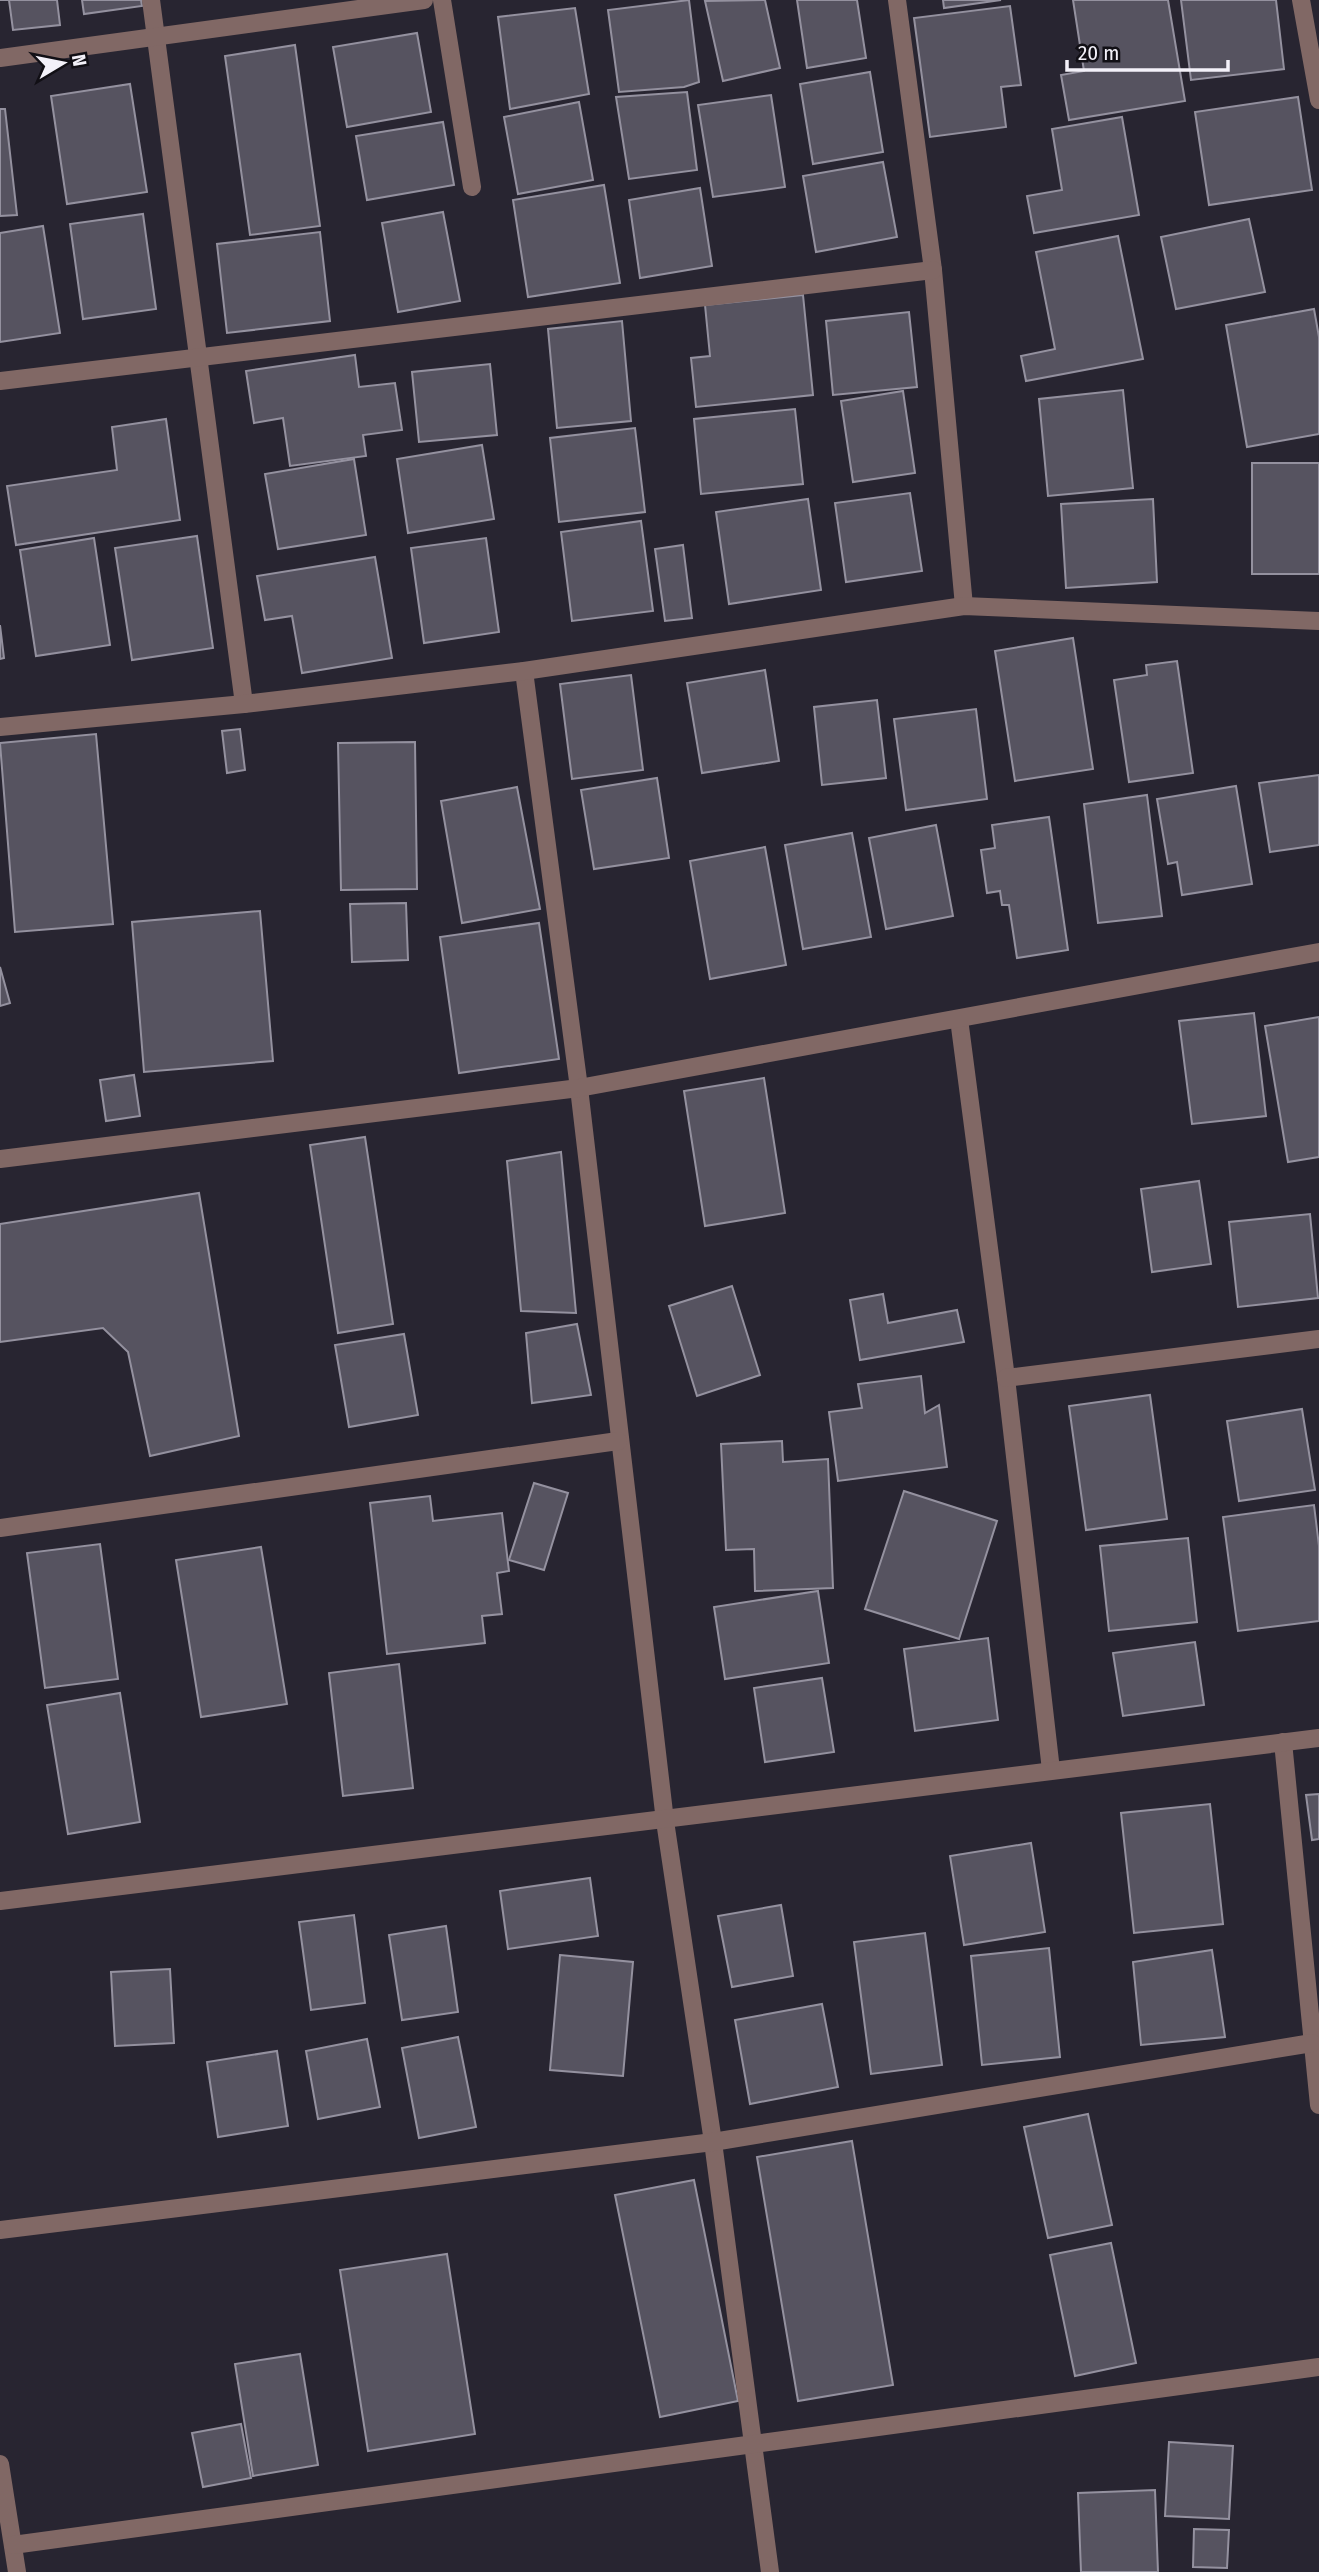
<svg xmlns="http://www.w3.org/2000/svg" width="1319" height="2572" font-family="'Fira Sans Condensed',sans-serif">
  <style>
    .building { fill: #565360; stroke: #94919f; stroke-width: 2 }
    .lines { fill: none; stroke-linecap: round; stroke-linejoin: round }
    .lane { stroke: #816865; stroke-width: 18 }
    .street { stroke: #816865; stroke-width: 18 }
  </style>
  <rect width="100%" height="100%" fill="#282531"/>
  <g class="building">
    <path d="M0 0H57L60 25 13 30 9 0Z"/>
    <path d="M82 0H141L142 6 84 14Z"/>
    <path d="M689 0 699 82 684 87 619 92 608 10Z"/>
    <path d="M765 0 780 68 723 81 705 1Z"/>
    <path d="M797 0H857L866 58 807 68Z"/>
    <path d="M943 0H1001L944 8Z"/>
    <path d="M1073 0H1168L1185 101 1069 120 1061 75 1084 71Z"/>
    <path d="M1181 0H1276L1284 69 1191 80Z"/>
    <path d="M1010 6 1021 85 1001 87 1006 127 930 137 914 18Z"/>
    <path d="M575 8 589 94 510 109 498 17Z"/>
    <path d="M417 33 431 112 347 127 333 47Z"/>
    <path d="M295 45 320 226 250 235 225 56Z"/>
    <path d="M870 72 883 152 813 164 800 84Z"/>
    <path d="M130 84 147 192 67 204 51 96Z"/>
    <path d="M687 92 697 170 629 179 616 97Z"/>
    <path d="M771 95 785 187 713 197 698 105Z"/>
    <path d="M1298 97 1312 190 1209 205 1195 112Z"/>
    <path d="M579 102 593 180 518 194 504 117Z"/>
    <path d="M0 109H5L17 215 0 216Z"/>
    <path d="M1122 117 1139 215 1034 233 1027 196 1062 190 1052 129Z"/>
    <path d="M443 122 454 185 367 200 356 136Z"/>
    <path d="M883 162 897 237 816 252 803 176Z"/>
    <path d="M604 185 620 283 528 297 513 200Z"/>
    <path d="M700 188 712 266 640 278 629 200Z"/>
    <path d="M443 212 460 301 398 312 382 223Z"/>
    <path d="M143 214 156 309 83 319 70 224Z"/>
    <path d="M1249 219 1265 292 1176 309 1161 237Z"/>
    <path d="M43 226 60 333 0 342V233Z"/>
    <path d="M320 232 330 321 227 333 217 244Z"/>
    <path d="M1118 236 1143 359 1026 381 1021 356 1055 349 1036 252Z"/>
    <path d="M803 295 813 395 696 407 691 358 710 356 705 305Z"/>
    <path d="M1314 309 1319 337V434L1247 447 1226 325Z"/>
    <path d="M909 312 917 387 833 395 826 321Z"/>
    <path d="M622 321 631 421 557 428 548 329Z"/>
    <path d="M355 355 359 387 395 383 402 430 363 435 366 456 290 466 283 418 254 423 246 371Z"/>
    <path d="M490 364 497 435 419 442 412 372Z"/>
    <path d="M1123 390 1133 488 1048 496 1039 399Z"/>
    <path d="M903 391 915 473 853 482 841 401Z"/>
    <path d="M795 409 803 484 701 494 694 419Z"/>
    <path d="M166 419 180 520 16 545 7 486 117 470 112 427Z"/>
    <path d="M635 428 645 512 559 522 550 438Z"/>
    <path d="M482 445 494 519 408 533 397 459Z"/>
    <path d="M354 459 366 535 278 549 265 474Z"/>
    <rect x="1252" y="463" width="67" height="111"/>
    <path d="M910 493 922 571 846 582 835 503Z"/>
    <path d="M808 499 821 590 729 604 716 512Z"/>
    <path d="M1153 499 1157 582 1066 588 1061 504Z"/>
    <path d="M641 521 653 611 572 621 561 532Z"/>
    <path d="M197 536 213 648 132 660 115 548Z"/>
    <path d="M94 538 110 645 36 656 20 550Z"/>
    <path d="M486 538 499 632 424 643 411 548Z"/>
    <path d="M683 545 692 618 665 621 655 549Z"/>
    <path d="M375 557 392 658 302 673 292 616 265 620 257 576Z"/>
    <path d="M0 625 4 658 0 659Z"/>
    <path d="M1073 638 1093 769 1015 781 995 651Z"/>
    <path d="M1177 661 1193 773 1129 782 1114 680 1147 675 1146 665Z"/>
    <path d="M765 670 779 761 702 773 687 683Z"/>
    <path d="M631 675 643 770 572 779 560 684Z"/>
    <path d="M877 700 886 778 822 785 814 707Z"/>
    <path d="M976 709 987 799 906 810 894 719Z"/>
    <path d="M240 729 245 770 227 773 222 731Z"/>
    <path d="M96 734 113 924 15 932 0 743Z"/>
    <path d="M415 742 417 889 341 890 338 743Z"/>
    <path d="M1319 775V845L1270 852 1259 783Z"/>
    <path d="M657 778 669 858 594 869 581 790Z"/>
    <path d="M1236 786 1252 884 1182 895 1177 862 1168 864 1157 799Z"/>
    <path d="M517 787 540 909 462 923 441 801Z"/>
    <path d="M1147 795 1162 916 1098 923 1084 804Z"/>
    <path d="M1049 817 1068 950 1017 958 1009 905H1002L1000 891 987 893 981 850 995 848 992 825Z"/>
    <path d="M936 825 953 916 886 929 869 838Z"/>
    <path d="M852 833 871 937 803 949 785 845Z"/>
    <path d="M765 847 786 965 710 979 690 861Z"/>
    <path d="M406 903 408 960 352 962 350 904Z"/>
    <path d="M260 911 273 1061 144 1072 132 922Z"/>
    <path d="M539 923 559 1059 459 1073 440 937Z"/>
    <path d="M0 967 10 1003 0 1006Z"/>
    <path d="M1254 1013 1266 1116 1192 1124 1179 1021Z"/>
    <path d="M1319 1017V1157L1288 1162 1265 1026Z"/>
    <path d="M134 1075 140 1116 106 1121 100 1080Z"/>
    <path d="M764 1078 785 1213 705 1226 684 1091Z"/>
    <path d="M365 1137 393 1324 338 1333 310 1145Z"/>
    <path d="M561 1152 576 1313 521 1311 507 1161Z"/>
    <path d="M1199 1181 1211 1264 1152 1272 1141 1189Z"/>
    <path d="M199 1193 239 1436 150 1456 128 1352 103 1328 0 1342V1224Z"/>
    <path d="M1310 1214 1318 1298 1238 1307 1229 1222Z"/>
    <path d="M732 1286 760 1375 697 1396 669 1306Z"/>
    <path d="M883 1294 888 1323 957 1310 964 1342 860 1360 850 1300Z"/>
    <path d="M577 1324 591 1395 532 1403 526 1333Z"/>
    <path d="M404 1334 418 1415 349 1427 335 1345Z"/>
    <path d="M921 1376 925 1413 939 1405 947 1467 838 1481 829 1412 862 1408 858 1384Z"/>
    <path d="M1150 1395 1167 1519 1086 1530 1069 1406Z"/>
    <path d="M1302 1409 1315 1490 1239 1501 1227 1421Z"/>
    <path d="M782 1441 783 1462 828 1459 833 1588 755 1591 754 1549 726 1550 721 1444Z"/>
    <path d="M534 1483 568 1493 544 1570 509 1560Z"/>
    <path d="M904 1491 997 1521 959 1639 865 1609Z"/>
    <path d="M430 1496 433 1521 502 1513 509 1571 497 1573 502 1614 482 1616 485 1643 387 1654 370 1503Z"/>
    <path d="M1314 1505 1319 1546V1621L1238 1631 1223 1517Z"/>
    <path d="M1188 1538 1197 1622 1109 1631 1100 1546Z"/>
    <path d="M100 1544 118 1679 45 1688 27 1553Z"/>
    <path d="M261 1547 287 1704 201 1717 176 1560Z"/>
    <path d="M818 1591 829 1663 725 1679 714 1607Z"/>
    <path d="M988 1638 998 1720 915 1731 904 1649Z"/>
    <path d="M1195 1642 1204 1705 1123 1716 1113 1653Z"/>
    <path d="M399 1664 413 1788 343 1796 329 1673Z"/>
    <path d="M822 1678 834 1752 765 1762 754 1688Z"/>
    <path d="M120 1693 140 1822 68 1834 47 1705Z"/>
    <path d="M1319 1794V1839L1312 1840 1306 1795Z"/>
    <path d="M1210 1804 1223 1924 1134 1933 1121 1813Z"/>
    <path d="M1031 1843 1045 1932 964 1945 950 1856Z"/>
    <path d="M590 1878 598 1936 508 1949 500 1891Z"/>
    <path d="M781 1905 793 1976 732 1987 718 1916Z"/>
    <path d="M354 1915 365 2003 311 2010 299 1922Z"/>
    <path d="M446 1926 458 2012 402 2020 389 1935Z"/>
    <path d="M925 1933 942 2065 871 2074 854 1942Z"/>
    <path d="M1049 1948 1060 2057 982 2065 971 1956Z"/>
    <path d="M1212 1950 1225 2037 1141 2045 1133 1962Z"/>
    <path d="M560 1955 633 1962 623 2076 550 2070Z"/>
    <path d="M170 1969 174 2043 115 2046 111 1972Z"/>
    <path d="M822 2004 838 2087 750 2104 735 2020Z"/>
    <path d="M458 2037 476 2127 419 2138 402 2048Z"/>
    <path d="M367 2039 380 2107 318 2119 306 2051Z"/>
    <path d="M277 2051 288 2126 218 2137 207 2062Z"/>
    <path d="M1088 2114 1112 2225 1048 2238 1024 2127Z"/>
    <path d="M852 2141 893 2385 798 2401 757 2157Z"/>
    <path d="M694 2180 738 2401 660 2417 615 2195Z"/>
    <path d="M1111 2243 1136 2363 1075 2376 1050 2255Z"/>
    <path d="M447 2254 475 2434 368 2451 340 2270Z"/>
    <path d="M300 2354 318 2465 253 2476 235 2364Z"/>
    <path d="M241 2424 251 2478 203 2487 192 2433Z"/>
    <path d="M1169 2442 1233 2446 1229 2519 1165 2516Z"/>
    <path d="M1155 2490 1158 2572H1081L1078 2493Z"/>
    <path d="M1194 2529 1229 2530 1227 2568 1193 2567Z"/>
  </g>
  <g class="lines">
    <path class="lane" d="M442 0 472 187"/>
    <g class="street">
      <path d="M151 0 244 704"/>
      <path d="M897 0 933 270 964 606"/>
      <path d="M1301 0 1319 100"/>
      <path d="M0 58 424 0"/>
      <path d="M0 381 933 270"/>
      <path d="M524 671 579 1088 665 1821 713 2142 770 2572"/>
      <path d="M0 727 244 704 524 671 964 606 1319 621"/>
      <path d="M959 1019 1006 1378 1051 1770"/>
      <path d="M0 1159 579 1088 1319 952"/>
      <path d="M1006 1378 1319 1339"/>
      <path d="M0 1528 618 1441"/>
      <path d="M1283 1742 1319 2105"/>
      <path d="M0 1901 1319 1738"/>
      <path d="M0 2230 713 2142 1312 2043"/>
      <path d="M0 2464 17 2572"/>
      <path d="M13 2545 1319 2367"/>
    </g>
  </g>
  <g transform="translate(63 63) rotate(80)" stroke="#110f15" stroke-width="5" paint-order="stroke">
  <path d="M0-5L12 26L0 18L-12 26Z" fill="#f3f1f9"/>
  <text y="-10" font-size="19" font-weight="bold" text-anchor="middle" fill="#f3f1f9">N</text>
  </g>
  <path d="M1067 60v10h161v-10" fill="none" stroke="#f3f1f9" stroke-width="3.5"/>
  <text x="1078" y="60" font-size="21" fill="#f3f1f9" stroke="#110f15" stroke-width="5" paint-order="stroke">20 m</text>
</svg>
